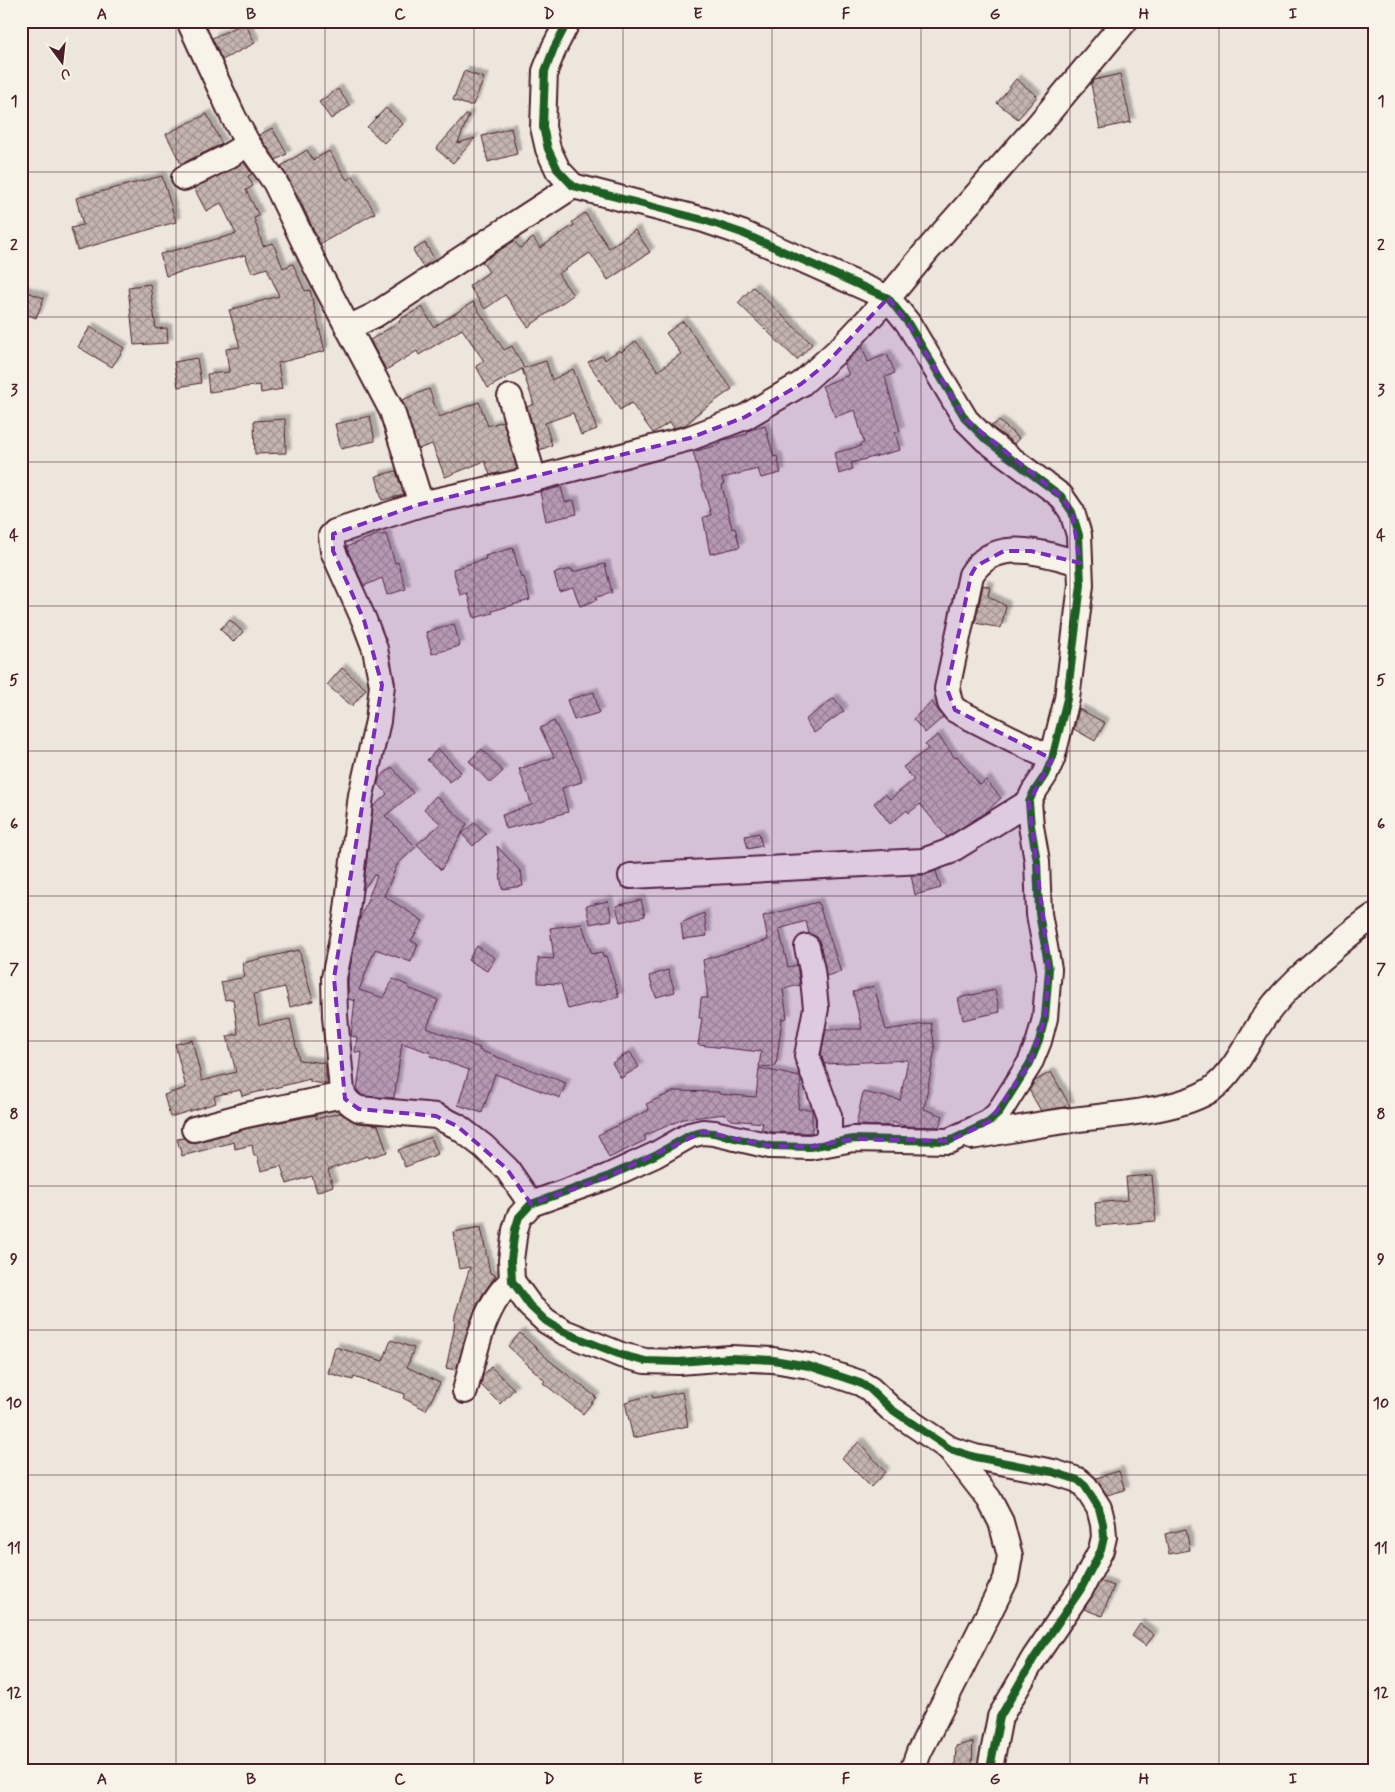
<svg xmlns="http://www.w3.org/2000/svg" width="1395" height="1792" font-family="Mynerve,sans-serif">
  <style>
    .building { fill: url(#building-cross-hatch); stroke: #4a1f2b; filter: url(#shadow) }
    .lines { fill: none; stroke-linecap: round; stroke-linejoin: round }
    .minor-casing { stroke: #4a1f2b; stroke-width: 28 }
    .minor { stroke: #f7f3e8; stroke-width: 24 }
    .cycleway-casing { stroke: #f7f3e8; stroke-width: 11 }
    .cycleway { stroke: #1b5e20; stroke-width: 8 }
    .marked { fill: #7b2cbf; fill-opacity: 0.2; stroke: #7b2cbf; stroke-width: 4; stroke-dasharray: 10 6; stroke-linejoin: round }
    .grid { fill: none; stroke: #4a1f2b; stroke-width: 1; stroke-opacity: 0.55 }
    .neatline { fill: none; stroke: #4a1f2b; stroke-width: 2 }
    .grid-label { font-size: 16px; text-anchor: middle; font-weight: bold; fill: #4a1f2b }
  </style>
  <defs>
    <pattern id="building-cross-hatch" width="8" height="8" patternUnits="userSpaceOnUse" patternTransform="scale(1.25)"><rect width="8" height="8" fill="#c4b5b0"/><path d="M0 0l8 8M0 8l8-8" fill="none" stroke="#a1938f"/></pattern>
    <filter id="shadow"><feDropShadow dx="4.5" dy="-4.5" stdDeviation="1" flood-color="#0004"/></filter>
  </defs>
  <rect width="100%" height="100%" fill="#ece6dd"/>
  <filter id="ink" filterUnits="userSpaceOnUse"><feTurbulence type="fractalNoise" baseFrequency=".02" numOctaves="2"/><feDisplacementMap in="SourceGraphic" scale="10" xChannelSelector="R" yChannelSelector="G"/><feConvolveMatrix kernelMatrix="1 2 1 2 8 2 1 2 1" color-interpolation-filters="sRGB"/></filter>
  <g filter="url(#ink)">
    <g class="building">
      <path d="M245 23 255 43 222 60 212 38Z"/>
      <path d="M464 71 484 78 473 105H467L453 100Z"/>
      <path d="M1120 74 1131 122 1100 129 1091 84 1094 80Z"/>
      <path d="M1016 79 1037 96 1018 119 997 103Z"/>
      <path d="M338 89 350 106 331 119 319 102Z"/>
      <path d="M386 108 403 124 384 143 367 127Z"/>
      <path d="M207 114 222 144 181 164 166 134Z"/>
      <path d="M467 114 469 115 458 143 475 138 453 163 436 149Z"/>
      <path d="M272 128 287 154 276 160 259 135Z"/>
      <path d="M511 128 517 154 488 162 482 136Z"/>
      <path d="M307 150 313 160 329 151 347 180 353 176 375 213 320 244 299 198 281 166Z"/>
      <path d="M244 162 252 174 248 176 253 186 246 190 259 216 254 218 263 246 273 243 283 268 293 264 305 291 310 290 325 351 278 363 282 389 261 393 260 385 209 392 207 374 229 372 226 349 240 347 229 310 279 296 267 268 252 273 245 255 166 276 160 254 236 234 221 203 206 211 194 188Z"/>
      <path d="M162 176 176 222 77 250 71 228 83 225 76 198Z"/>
      <path d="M585 213 609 248 635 230 650 252 608 280 590 253 558 274 573 295 528 327 505 295 485 309 469 286 489 272 482 262 514 241 520 248 533 238 540 248 574 225 572 222Z"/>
      <path d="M425 243 435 260 423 267 413 250Z"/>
      <path d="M150 284 156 329 167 328 168 343 134 345 128 287Z"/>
      <path d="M753 287 812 344 797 360 738 303Z"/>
      <path d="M24 291 44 298 36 318 21 312V299Z"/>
      <path d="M473 302 504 350 512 346 524 368 546 361 552 380 573 369 597 429 581 435 573 413 545 423 552 445 540 450 527 407 534 404 522 369 488 388 476 366 484 361 462 329 419 355 417 351 386 370 370 340 400 322 399 320 422 307 434 327Z"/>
      <path d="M683 321 732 389 694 416V418L685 425 674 428 670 422 653 433 631 403 620 410 588 362 603 355 605 360 619 350 621 352 636 341 658 371 681 354 666 333Z"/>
      <path d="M90 327 124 348 112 367 78 347Z"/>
      <path d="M862 346 868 362 887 354 895 373 885 377 900 431 895 432 900 450 851 463 853 469 839 474 834 453 861 446 860 444 864 443 855 410 835 417 822 386 849 375 844 364Z"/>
      <path d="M197 358 201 383 178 387 174 362Z"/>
      <path d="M429 389 439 417 479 402 488 426 503 421 517 469 490 475 485 461 445 477 432 444 418 449 402 400Z"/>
      <path d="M370 416 375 441 341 449 335 424Z"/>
      <path d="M285 419 286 453 255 454 254 421Z"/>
      <path d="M999 421 1019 438 1014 444 991 426Z"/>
      <path d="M765 426 774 457 777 456 781 473 761 478 758 469 722 478 724 484 722 485 732 529 735 528 740 547 710 554 703 517 711 515 693 452 721 444 720 441 748 434 747 431Z"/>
      <path d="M396 471 404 495 382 500 376 476Z"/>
      <path d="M561 487 565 502 574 500 577 514 546 521 540 492Z"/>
      <path d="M379 534V536L386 534 395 563 398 562 406 589 387 595 382 578 364 586 346 547Z"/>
      <path d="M513 548 521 578 524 577 530 600 492 611 493 613 474 618 467 593 460 595 453 569 486 559 485 556Z"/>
      <path d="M605 564 612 593 596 597 597 600 580 606 573 587 559 591 554 573 572 569 573 572Z"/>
      <path d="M983 585 990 587 988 596 1006 606 1001 628 975 623Z"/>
      <path d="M230 620 243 632 233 642 220 629Z"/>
      <path d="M454 624 460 646 432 654 426 632Z"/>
      <path d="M342 668 366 689 352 706 327 685Z"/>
      <path d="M594 692 599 713 574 720 567 700Z"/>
      <path d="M834 698 844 711 814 733 805 720Z"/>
      <path d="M932 702 943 717 925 733 913 719Z"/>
      <path d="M1079 709 1105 723 1095 741 1074 729Z"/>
      <path d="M554 721 578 768 582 782 562 788 568 812 506 829 502 815 532 805 519 769 554 757 540 728Z"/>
      <path d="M938 735 955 758 957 756 980 785 986 780 1001 798 984 814 947 837 920 804 909 813 907 810 890 824 874 803 885 794 890 799 914 780 903 767 928 749 925 745Z"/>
      <path d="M438 749 461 772 450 782 427 760Z"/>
      <path d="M482 749 503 771 490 783 469 761Z"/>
      <path d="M392 767 413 793 385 816 416 847 397 865 384 896 423 921 411 941 418 944 411 962 375 949 359 990 384 998 393 979 409 986 408 988 438 1000 427 1028 480 1048 479 1050 566 1083 560 1098 495 1074 482 1113 458 1105 469 1070 430 1056 431 1053 402 1043 394 1098 363 1096 357 1090 362 1053 355 1052 357 1037 351 1036 355 999V1001L348 999V979L359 921 377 876 374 875 363 890 373 807 387 794 378 783 379 778Z"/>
      <path d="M436 796 467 824 441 870 417 844 441 824 424 809Z"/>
      <path d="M475 822 486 834 473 846 462 834Z"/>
      <path d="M759 833 762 846 748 849 745 836Z"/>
      <path d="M497 846 521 872 523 886 502 889Z"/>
      <path d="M936 871 941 888 915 895 911 875H924Z"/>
      <path d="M641 900 645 916 620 922 616 906Z"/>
      <path d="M608 901 612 920 590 924 586 906Z"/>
      <path d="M818 902 841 972 826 976 820 944 817 937 809 934 806 921 779 929 788 967 797 965 800 985 783 989 787 1018 782 1019 776 1066 759 1067 761 1052 698 1045 702 1018H699L701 998H708L703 960 768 940 763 916Z"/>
      <path d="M704 913 707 936 683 939 681 923Z"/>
      <path d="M582 924 592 954 602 952 603 957 606 956 619 997 596 1003V1002L568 1009 561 984 538 983V958L554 959 550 928Z"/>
      <path d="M477 946 495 958 487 971 468 960Z"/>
      <path d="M299 950 313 1001 290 1007 285 987 254 994 259 1025 290 1019 299 1060 326 1063V1084L310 1082V1079L242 1096 240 1090 214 1096 216 1103 170 1117 164 1095 186 1088 175 1044 192 1040 202 1081 236 1072 227 1036 238 1034 233 999 225 1000 221 982 245 977 242 963Z"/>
      <path d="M668 970 675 992 656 997 649 976Z"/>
      <path d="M874 986 886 1030 931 1023 935 1049 924 1109 943 1116 939 1127 905 1126 892 1122V1126L856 1125 863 1092 900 1100 908 1060 824 1064 821 1055 826 1029H862L853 992Z"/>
      <path d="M995 990 1000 1012 963 1020 958 998Z"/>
      <path d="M630 1052 639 1067 621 1078 612 1063Z"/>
      <path d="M759 1068 800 1077 801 1080 798 1109H812V1133L772 1132 761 1130 763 1123 732 1120 725 1114 683 1119 644 1136 646 1140 609 1158 598 1135 649 1110 646 1104 675 1091 719 1092V1094L756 1097Z"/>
      <path d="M1051 1072 1070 1106 1041 1111 1029 1090 1035 1081Z"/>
      <path d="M340 1113 357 1123 378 1125 387 1152 368 1158 367 1156 328 1170 333 1186 317 1192 312 1176 287 1184 281 1166 261 1171 257 1156H254L252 1145 235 1149 234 1142 182 1156 177 1139 184 1138 190 1142H198L249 1128 316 1115V1119Z"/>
      <path d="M431 1137 438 1154 405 1167 398 1150Z"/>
      <path d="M1152 1175 1156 1221 1097 1226 1095 1203 1128 1200 1126 1177Z"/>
      <path d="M481 1227 490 1273 496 1275 482 1295 474 1312 456 1370 446 1368 454 1330 455 1315 470 1267 459 1269 453 1232Z"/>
      <path d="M520 1333 550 1361 596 1397 583 1414 543 1383 545 1381 508 1346Z"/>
      <path d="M391 1340 414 1348 407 1367 440 1383 426 1410 403 1398 405 1394 354 1377 353 1380 328 1373 335 1347 383 1361Z"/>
      <path d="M491 1367 514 1389 500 1404 481 1385 483 1375Z"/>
      <path d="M682 1392 688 1426 633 1438 625 1402 652 1395 653 1398Z"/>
      <path d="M859 1442 885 1472 871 1487 842 1458Z"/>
      <path d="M1119 1471 1125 1490 1107 1495 1096 1478Z"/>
      <path d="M1186 1529 1190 1550 1169 1554 1165 1534Z"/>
      <path d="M1100 1581 1114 1586 1102 1616 1084 1609Z"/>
      <path d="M1140 1624 1154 1635 1146 1646 1132 1636Z"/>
      <path d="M973 1742 972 1766 955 1765 956 1746Z"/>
    </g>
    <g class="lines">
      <g class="minor-casing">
        <g id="minor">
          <path d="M189 21 233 116 248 144 275 182 317 269 392 411 421 504"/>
          <path d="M568 21 554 48 545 71 543 127 548 149 558 170 573 186 704 220 742 233 888 298 908 323 966 420 986 440 1061 496 1072 512 1079 535 1081 585 1067 699 1052 759 1045 775 1033 793 1029 802 1031 826 1037 861 1039 914 1049 969 1045 1018 1039 1041 1030 1063 998 1114 989 1122 949 1141 853 1139 810 1147 770 1146 714 1133 703 1132 690 1135 655 1155 607 1177 531 1204 519 1217 515 1230 511 1260 512 1281 530 1306 546 1321 564 1332 621 1355 645 1361 679 1362 730 1358 773 1360 809 1366 860 1383 870 1389 891 1409 950 1449 975 1457 1053 1472 1078 1480 1085 1486 1099 1508 1103 1524 1104 1537 1101 1550 1081 1589 1034 1658 1000 1717 991 1763V1771"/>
          <path d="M184 178 225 158 248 144"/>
          <path d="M348 328 375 315 573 186"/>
          <path d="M510 397 534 479"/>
          <path d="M1052 759 955 710 950 703 947 689 971 575C995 535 1043 554 1080 563"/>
          <path d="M631 876 923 861 948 852 1029 802"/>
          <path d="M807 947 812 970 816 1008 807 1056 829 1116V1143"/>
          <path d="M194 1129 246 1115 343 1095"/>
          <path d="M971 1137C1002 1132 1033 1125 1064 1121 1105 1115 1179 1112 1212 1089 1236 1071 1248 1040 1265 1016 1284 990 1308 969 1332 949 1346 937 1359 926 1374 916"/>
          <path d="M531 1204 507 1169 483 1146 457 1126 436 1116 359 1109C350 1104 346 1101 342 1091L335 1016 334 978 346 918 361 795 378 721 382 685 375 649 364 620 333 551 331 536 335 532 421 504 534 479 690 438 745 417 801 384 845 344 888 298 926 252 1039 124 1125 21"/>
          <path d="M465 1391C474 1357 483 1304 512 1281"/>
          <path d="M912 1771 919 1752 1006 1579 1010 1556 1001 1522 989 1499 950 1449"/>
        </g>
      </g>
      <use href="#minor" class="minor"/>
      <g class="cycleway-casing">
        <path id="cycleway" d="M568 21 554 48 545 71 543 127 548 149 558 170 573 186 704 220 742 233 888 298 908 323 966 420 986 440 1061 496 1072 512 1079 535 1081 585 1067 699 1052 759 1045 775 1033 793 1029 802 1031 826 1037 861 1039 914 1049 969 1045 1018 1039 1041 1030 1063 998 1114 989 1122 949 1141 853 1139 810 1147 770 1146 714 1133 703 1132 690 1135 655 1155 607 1177 531 1204 519 1217 515 1230 511 1260 512 1281 530 1306 546 1321 564 1332 621 1355 645 1361 679 1362 730 1358 773 1360 809 1366 860 1383 870 1389 891 1409 950 1449 975 1457 1053 1472 1078 1480 1085 1486 1099 1508 1103 1524 1104 1537 1101 1550 1081 1589 1034 1658 1000 1717 991 1763V1771"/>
      </g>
      <use href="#cycleway" class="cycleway"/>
    </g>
  </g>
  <path class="marked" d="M888 298 908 323 966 420 1061 496 1072 512 1080 563 1031 551H1004L976 566 971 575 947 689 955 710 1052 759 1029 802 1049 969 1045 1018 1030 1063 989 1122 949 1141 853 1139 810 1147 770 1146 703 1132 607 1177 531 1204 507 1169 457 1126 436 1116 359 1109 345 1099 334 978 382 685 364 620 333 551V534L421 504 690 438 745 417 801 384 826 364Z"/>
  <path class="grid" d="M176 21V1771M325 21V1771M474 21V1771M623 21V1771M772 21V1771M921 21V1771M1070 21V1771M1219 21V1771M21 172H1374M21 317H1374M21 462H1374M21 606H1374M21 751H1374M21 896H1374M21 1041H1374M21 1186H1374M21 1330H1374M21 1475H1374M21 1620H1374"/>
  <rect width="1395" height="1792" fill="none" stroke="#f7f3e8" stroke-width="55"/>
  <g transform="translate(62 62) rotate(165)" stroke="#f7f3e8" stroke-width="4" paint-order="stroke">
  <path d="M0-4L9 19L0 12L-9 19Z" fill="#4a1f2b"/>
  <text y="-8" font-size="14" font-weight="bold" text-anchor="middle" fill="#4a1f2b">U</text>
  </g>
  <rect x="28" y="28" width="1340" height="1736" class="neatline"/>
  <g class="grid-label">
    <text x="102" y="19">A</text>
    <text x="251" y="19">B</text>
    <text x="400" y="19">C</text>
    <text x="549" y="19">D</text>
    <text x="698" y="19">E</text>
    <text x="846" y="19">F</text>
    <text x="995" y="19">G</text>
    <text x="1144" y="19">H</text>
    <text x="1293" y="19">I</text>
    <text x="14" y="106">1</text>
    <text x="1381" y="106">1</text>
    <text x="14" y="250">2</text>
    <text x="1381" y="250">2</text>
    <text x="14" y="395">3</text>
    <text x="1381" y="395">3</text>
    <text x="14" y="540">4</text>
    <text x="1381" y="540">4</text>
    <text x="14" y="685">5</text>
    <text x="1381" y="685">5</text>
    <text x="14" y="829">6</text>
    <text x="1381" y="829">6</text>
    <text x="14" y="974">7</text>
    <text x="1381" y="974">7</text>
    <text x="14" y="1119">8</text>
    <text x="1381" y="1119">8</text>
    <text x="14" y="1264">9</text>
    <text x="1381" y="1264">9</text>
    <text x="14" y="1408">10</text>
    <text x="1381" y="1408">10</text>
    <text x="14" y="1553">11</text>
    <text x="1381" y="1553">11</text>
    <text x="14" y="1698">12</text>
    <text x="1381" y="1698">12</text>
    <text x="102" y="1784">A</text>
    <text x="251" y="1784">B</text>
    <text x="400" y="1784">C</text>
    <text x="549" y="1784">D</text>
    <text x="698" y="1784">E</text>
    <text x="846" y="1784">F</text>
    <text x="995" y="1784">G</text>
    <text x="1144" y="1784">H</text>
    <text x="1293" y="1784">I</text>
  </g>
</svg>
